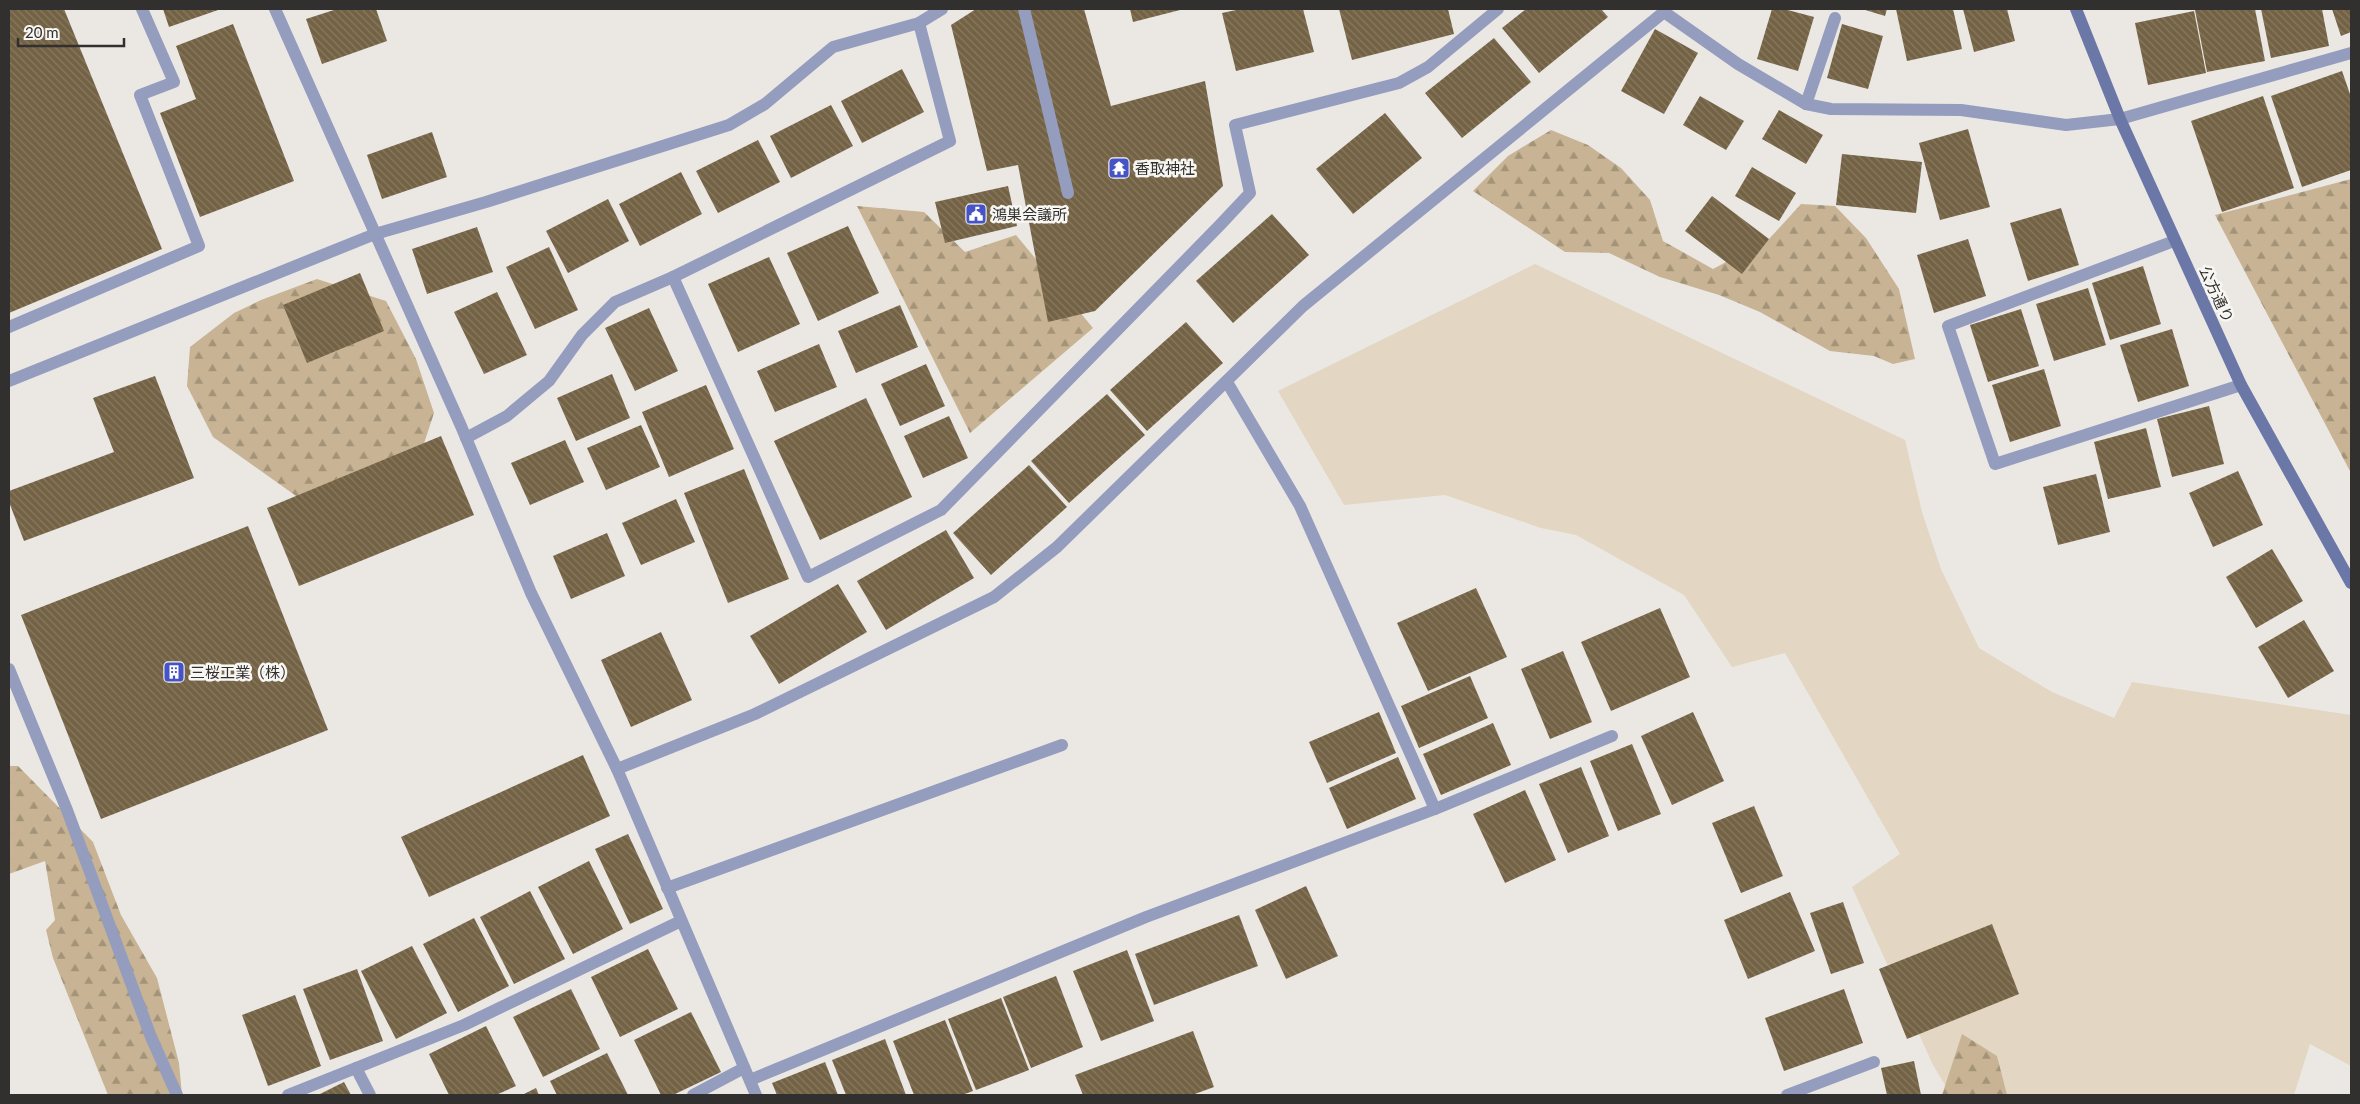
<svg xmlns="http://www.w3.org/2000/svg" width="2360" height="1104" font-family="Lato,'Noto Sans JP',sans-serif">
  <style>
    .green { fill: #e3d6c2 }
    .forest { fill: url(#forest-firs) }
    .building { fill: url(#building-back-hatch) }
    .lines { fill: none; stroke-linecap: round; stroke-linejoin: round }
    .lane { stroke: #949dbe; stroke-width: 12 }
    .street { stroke: #949dbe; stroke-width: 12 }
    .secondary { stroke: #6b77a7; stroke-width: 12 }
    .labels { text-anchor: middle; dominant-baseline: central; stroke-width: 5; stroke-linejoin: round; paint-order: stroke }
    .poi-label { font-size: 15px; fill: #31302e; stroke: #f8f6f2; text-anchor: start }
    .street-label { font-size: 15px; fill: #31302e; stroke: #f8f6f2 }
  </style>
  <defs>
    <pattern id="forest-firs" width="22" height="20" patternUnits="userSpaceOnUse" patternTransform="scale(1.25)"><rect width="22" height="20" fill="#c8b494"/><path d="M5 1l3.5 6h-7zM16 11l3.5 6h-7z" fill="#a39379"/></pattern>
    <pattern id="building-back-hatch" width="6" height="6" patternUnits="userSpaceOnUse" patternTransform="scale(1.25)"><rect width="6" height="6" fill="#746244"/><path d="M-1 5l2 2M0 0l6 6M5-1l2 2" fill="none" stroke="#877a63"/></pattern>
  </defs>
  <rect width="100%" height="100%" fill="#ebe8e4"/>
  <path class="green" d="M1535 264 1905 440 1922 512 1941 569 1979 648 2052 692 2114 718 2132 682 2351 715V1066L2310 1044 2294 1095H1951L1933 1065 1852 887 1900 854 1785 653 1732 667 1684 595 1576 535 1541 528 1445 495 1344 505 1278 391Z"/>
  <g class="forest">
    <path d="M1551 130 1588 145 1621 168 1650 200 1663 241 1713 269 1769 239 1801 204 1835 206 1866 238 1899 289 1915 359 1893 364 1874 356 1830 351 1760 312 1719 295 1660 277 1609 253 1565 252 1473 191 1508 156Z"/>
    <path d="M2351 179V473L2215 215Z"/>
    <path d="M857 206 924 212 965 252 1016 235 1093 328 970 433Z"/>
    <path d="M317 279 386 301 416 359 434 413 413 477 320 513 213 437 187 386 190 347 234 313 261 300Z"/>
    <path d="M9 766H18L93 842 121 915 157 978 179 1063 182 1095H108L53 958 46 930 55 920 45 861 9 874Z"/>
    <path d="M1962 1034 1997 1056 2007 1095H1942Z"/>
  </g>
  <g class="building">
    <path d="M9 9H64L162 249 9 313Z"/>
    <path d="M163 9H221L169 27Z"/>
    <path d="M337 9H376L387 41 322 64 306 19Z"/>
    <path d="M976 9H1084L1111 106 1205 81 1223 186 1095 311 1048 322 1018 165 987 171 951 25Z"/>
    <path d="M1130 9H1184L1133 22Z"/>
    <path d="M1241 9H1303L1314 52 1236 71 1222 13Z"/>
    <path d="M1339 9H1448L1454 34 1352 60Z"/>
    <path d="M1526 9H1601L1608 17 1539 73 1502 28Z"/>
    <path d="M1772 9H1784L1814 17 1798 71 1757 59Z"/>
    <path d="M1862 9H1887L1885 16Z"/>
    <path d="M1896 9H1953L1962 49 1907 61Z"/>
    <path d="M1963 9H2007L2015 41 1974 52Z"/>
    <path d="M2202 9H2255L2265 61 2207 72 2195 10Z"/>
    <path d="M2261 9H2322L2329 46 2271 58Z"/>
    <path d="M2332 9H2351V32L2341 36Z"/>
    <path d="M2194 11 2206 73 2148 85 2135 23Z"/>
    <path d="M233 24 294 181 200 217 160 113 196 99 176 46Z"/>
    <path d="M1842 24 1883 36 1868 89 1827 78Z"/>
    <path d="M1655 29 1698 53 1664 114 1621 91Z"/>
    <path d="M1494 38 1531 82 1462 138 1425 93Z"/>
    <path d="M902 69 924 112 862 143 841 101Z"/>
    <path d="M2342 71 2351 97V170L2302 187 2271 96Z"/>
    <path d="M1700 96 1744 121 1726 150 1683 125Z"/>
    <path d="M2263 96 2294 188 2222 212 2191 121Z"/>
    <path d="M831 105 853 146 791 178 770 136Z"/>
    <path d="M1779 110 1823 135 1806 164 1762 139Z"/>
    <path d="M1385 113 1422 158 1353 214 1316 169Z"/>
    <path d="M1968 129 1990 207 1940 220 1919 143Z"/>
    <path d="M432 132 447 177 382 199 367 155Z"/>
    <path d="M758 140 780 182 718 213 696 171Z"/>
    <path d="M1842 154 1922 162 1916 213 1836 205Z"/>
    <path d="M1752 167 1796 193 1779 221 1735 196Z"/>
    <path d="M681 172 702 214 640 246 619 204Z"/>
    <path d="M1008 186 1017 226 945 243 935 202Z"/>
    <path d="M1712 196 1769 239 1742 274 1685 231Z"/>
    <path d="M608 199 629 241 568 273 546 231Z"/>
    <path d="M2061 208 2079 265 2028 281 2010 223Z"/>
    <path d="M1272 214 1309 255 1233 323 1196 281Z"/>
    <path d="M848 226 879 293 818 321 787 253Z"/>
    <path d="M477 227 493 272 427 294 412 249Z"/>
    <path d="M1968 239 1986 296 1934 313 1917 255Z"/>
    <path d="M549 247 578 310 535 329 506 267Z"/>
    <path d="M769 257 800 324 738 352 708 284Z"/>
    <path d="M2143 266 2161 324 2110 340 2092 283Z"/>
    <path d="M360 273 384 331 307 363 283 305Z"/>
    <path d="M2088 288 2106 345 2054 361 2036 304Z"/>
    <path d="M497 292 527 355 484 374 454 312Z"/>
    <path d="M900 305 918 347 856 373 838 331Z"/>
    <path d="M649 308 678 371 635 391 605 328Z"/>
    <path d="M2021 309 2039 366 1988 382 1970 325Z"/>
    <path d="M1186 322 1223 363 1147 431 1110 390Z"/>
    <path d="M2172 329 2189 386 2138 402 2120 345Z"/>
    <path d="M819 344 837 387 775 412 757 371Z"/>
    <path d="M926 364 945 406 900 426 881 384Z"/>
    <path d="M2044 369 2061 426 2010 442 1992 385Z"/>
    <path d="M612 374 630 418 576 441 557 398Z"/>
    <path d="M155 376 194 478 24 541 9 502V491L114 452 93 398Z"/>
    <path d="M706 385 734 449 669 477 642 412Z"/>
    <path d="M1107 394 1145 435 1069 503 1031 461Z"/>
    <path d="M866 398 912 497 820 540 774 441Z"/>
    <path d="M2209 406 2224 464 2172 477 2157 419Z"/>
    <path d="M949 416 968 458 923 478 904 436Z"/>
    <path d="M641 425 660 467 606 490 587 448Z"/>
    <path d="M2146 428 2161 487 2108 499 2094 442Z"/>
    <path d="M441 436 474 515 299 586 267 508Z"/>
    <path d="M565 440 584 482 530 505 511 463Z"/>
    <path d="M1029 465 1067 507 991 575 953 533Z"/>
    <path d="M744 469 789 579 728 603 684 493Z"/>
    <path d="M2238 471 2263 525 2213 547 2189 493Z"/>
    <path d="M2096 474 2110 532 2058 545 2043 487Z"/>
    <path d="M676 499 695 542 641 565 622 523Z"/>
    <path d="M248 526 328 730 101 819 21 615Z"/>
    <path d="M946 530 974 578 886 630 857 581Z"/>
    <path d="M607 533 625 576 571 599 553 556Z"/>
    <path d="M2272 549 2303 601 2256 628 2226 577Z"/>
    <path d="M838 584 867 632 779 684 750 636Z"/>
    <path d="M1476 588 1507 657 1428 691 1397 623Z"/>
    <path d="M1660 608 1690 677 1611 711 1581 642Z"/>
    <path d="M2304 620 2334 671 2288 698 2258 647Z"/>
    <path d="M661 632 692 700 631 727 601 660Z"/>
    <path d="M1563 651 1592 722 1550 739 1521 669Z"/>
    <path d="M1470 676 1488 718 1419 748 1401 706Z"/>
    <path d="M1379 712 1396 753 1327 783 1309 742Z"/>
    <path d="M1693 712 1724 781 1672 805 1641 736Z"/>
    <path d="M1493 723 1511 765 1441 795 1423 754Z"/>
    <path d="M1632 744 1661 814 1618 831 1590 761Z"/>
    <path d="M583 755 610 816 429 897 401 837Z"/>
    <path d="M1398 757 1416 799 1347 829 1329 788Z"/>
    <path d="M1581 767 1609 836 1568 853 1539 784Z"/>
    <path d="M1525 790 1556 860 1505 883 1473 814Z"/>
    <path d="M1754 806 1783 876 1741 893 1712 823Z"/>
    <path d="M628 834 663 909 630 924 595 849Z"/>
    <path d="M589 861 623 929 573 954 538 887Z"/>
    <path d="M1306 886 1338 956 1286 979 1255 910Z"/>
    <path d="M530 891 565 959 514 984 480 917Z"/>
    <path d="M1790 892 1815 951 1748 979 1724 920Z"/>
    <path d="M1843 902 1864 963 1831 974 1810 913Z"/>
    <path d="M1239 915 1258 966 1154 1005 1135 954Z"/>
    <path d="M474 918 509 986 458 1012 423 944Z"/>
    <path d="M1992 924 2019 994 1907 1039 1879 969Z"/>
    <path d="M412 946 447 1013 396 1039 361 971Z"/>
    <path d="M648 949 678 1009 620 1037 591 977Z"/>
    <path d="M1127 950 1154 1021 1101 1041 1073 971Z"/>
    <path d="M357 969 383 1041 330 1060 303 989Z"/>
    <path d="M1056 976 1083 1047 1031 1068 1003 997Z"/>
    <path d="M571 989 600 1049 543 1077 513 1017Z"/>
    <path d="M1844 989 1863 1043 1784 1071 1765 1018Z"/>
    <path d="M295 995 321 1066 268 1086 242 1015Z"/>
    <path d="M1001 998 1029 1070 976 1090 948 1019Z"/>
    <path d="M691 1012 721 1072 673 1095H661L634 1040Z"/>
    <path d="M945 1020 973 1091 962 1095H914L893 1041Z"/>
    <path d="M486 1026 516 1086 496 1095H449L429 1054Z"/>
    <path d="M1193 1031 1214 1087 1192 1095H1083L1075 1075Z"/>
    <path d="M885 1039 906 1095H846L832 1060Z"/>
    <path d="M607 1053 628 1095H557L550 1081Z"/>
    <path d="M1914 1061 1921 1095H1887L1881 1068Z"/>
    <path d="M825 1062 838 1095H777L772 1083Z"/>
    <path d="M344 1082 351 1095H318Z"/>
    <path d="M536 1088 539 1095H522Z"/>
  </g>
  <g class="lines">
    <g class="lane">
      <path d="M1024 9 1068 193"/>
      <path d="M9 327 199 246 140 95 174 82 142 9"/>
    </g>
    <g class="street">
      <path d="M275 9 461 426 531 593 617 769 756 1095"/>
      <path d="M1664 12 1738 64 1806 104 1831 109 1961 110 2066 125 2120 119 2351 53"/>
      <path d="M919 23 950 141 673 277 808 577 941 510 1220 225 1250 193 1235 125 1399 83 1428 67 1498 9"/>
      <path d="M1806 104 1835 18"/>
      <path d="M2174 241 1948 326 1995 464 2241 385"/>
      <path d="M9 381 375 234 486 202 729 125 765 104 833 47 919 23 942 9"/>
      <path d="M466 438 507 416 549 381 582 335 615 302 673 277"/>
      <path d="M9 669 67 810 151 1037 177 1095"/>
      <path d="M617 769 755 714 994 597 1057 547 1303 306 1664 12 1665 9"/>
      <path d="M1435 809 1612 736"/>
      <path d="M667 888 1062 745"/>
      <path d="M356 1068 370 1095"/>
      <path d="M750 1080 1146 917 1435 809 1300 506 1227 382"/>
      <path d="M288 1095 464 1025 681 921"/>
      <path d="M693 1095 744 1068"/>
      <path d="M1787 1095 1874 1062"/>
    </g>
    <path class="secondary" d="M2076 9 2120 119 2241 385 2351 583"/>
  </g>
  <defs>
    <g id="temple-square" transform="scale(1.125)"><rect x="-9" y="-9" width="18" height="18" rx="4" fill="#4653c7" stroke="#f8f6f2"/><path d="M0-6L5-2H3V0L6.5 2.5H4V6H1.5V3h-3V6H-4V2.5H-6.5L-3 0V-2H-5Z" fill="#fff"/></g>
    <g id="civic-square" transform="scale(1.125)"><rect x="-9" y="-9" width="18" height="18" rx="4" fill="#4653c7" stroke="#f8f6f2"/><path d="M-.6-6.5H3V-4.5H.6V-3L4-1V1h2V6H-6V1h2V-1L-.6-3ZM-1.2 2.5V6h2.4V2.5Z" fill="#fff"/></g>
    <g id="building-square" transform="scale(1.125)"><rect x="-9" y="-9" width="18" height="18" rx="4" fill="#4653c7" stroke="#f8f6f2"/><path d="M-4-6H4V6H1V3H-1V6H-4ZM-2.5-4.3h1.7v1.8h-1.7ZM.8-4.3h1.7v1.8H.8ZM-2.5-1h1.7V.8h-1.7ZM.8-1h1.7V.8H.8Z" fill="#fff"/></g>
  </defs>
  <g fill-rule="evenodd">
    <use href="#temple-square" x="1119" y="168"/>
    <use href="#civic-square" x="976" y="214"/>
    <use href="#building-square" x="174" y="672"/>
  </g>
  <g class="labels">
    <g class="poi-label">
      <text x="1135" y="168">香取神社</text>
      <text x="992" y="214">鴻巣会議所</text>
      <text x="190" y="672">三桜工業（株）</text>
    </g>
    <g class="street-label">
      <text transform="translate(2217 294) rotate(65)">公方通り</text>
    </g>
  </g>
  <rect width="2360" height="1104" fill="none" stroke="#31302e" stroke-width="20"/>
  <path d="M18 38v8h106v-8" fill="none" stroke="#31302e" stroke-width="2.5"/>
  <text x="25" y="38" font-size="15" fill="#31302e" stroke="#f8f6f2" stroke-width="4" paint-order="stroke">20 m</text>
</svg>
